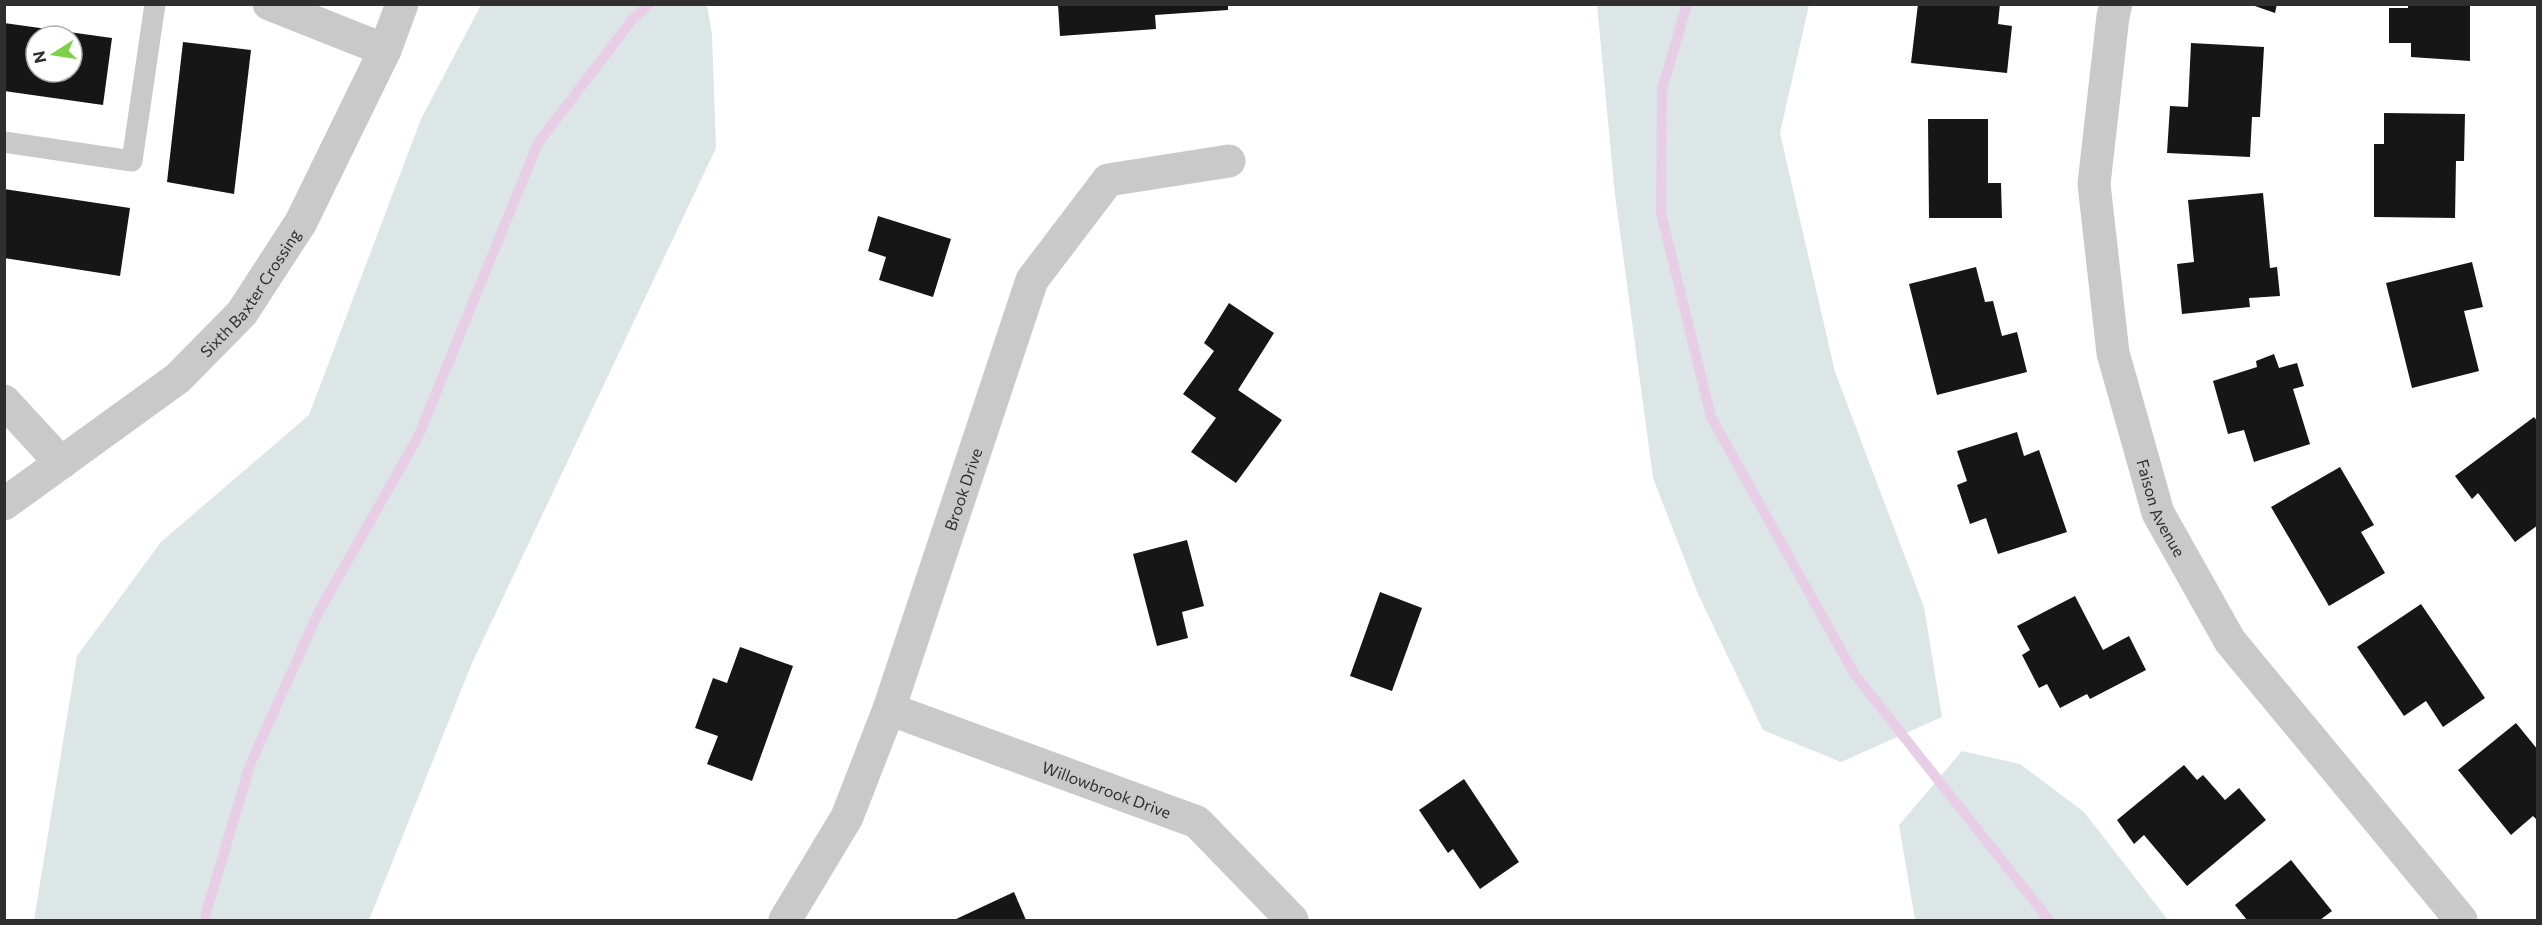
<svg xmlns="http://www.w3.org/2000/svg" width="2542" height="925" font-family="Commissioner,sans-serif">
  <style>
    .green { fill: #dce6e7 }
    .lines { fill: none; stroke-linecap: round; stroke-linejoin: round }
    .stream { stroke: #e8cde6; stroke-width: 10 }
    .building { fill: #161616; fill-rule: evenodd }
    .lane { stroke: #c9c9c9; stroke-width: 21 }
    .street { stroke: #c9c9c9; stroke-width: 33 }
    .labels { text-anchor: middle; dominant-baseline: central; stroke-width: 6; stroke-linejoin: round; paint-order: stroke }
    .street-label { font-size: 16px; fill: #2f2f2f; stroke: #fff }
  </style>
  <rect width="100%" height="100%" fill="#fff"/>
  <g class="green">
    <path d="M481 5H707L712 34 716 148 472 663 369 920H34L77 656 161 542 309 415 421 119Z"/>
    <path d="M1597 5H1809L1780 133 1835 372 1924 607 1942 717 1841 762 1763 730 1698 594 1653 478 1615 195Z"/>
    <path d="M1962 751 2020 764 2084 812 2168 920H1915L1899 825Z"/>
  </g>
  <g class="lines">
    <g class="stream">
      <path d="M1687 4 1662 90 1661 213 1711 417 1855 675 2049 920"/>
      <path d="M206 920V913L250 765 318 613 418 437 538 143 632 20 649 4"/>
    </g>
  </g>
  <g class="building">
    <path d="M1058 4H1228V10L1155 15 1156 29 1060 36Z"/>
    <path d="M1918 4H2000L1998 24 2012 26 2007 73 1911 63Z"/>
    <path d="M2249 4H2277L2275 13Z"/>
    <path d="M2408 4H2470V61L2411 57V43H2389V8H2408Z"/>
    <path d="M4 23 112 38 103 105 4 91ZM36 36H72V72H36Z"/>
    <path d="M183 42 251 50 234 194 167 182Z"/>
    <path d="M2191 43 2264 47 2260 117H2252L2250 157 2167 153 2170 106 2188 107Z"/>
    <path d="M2384 113 2465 114 2464 161H2456L2455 218 2374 217V144H2384Z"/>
    <path d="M1928 119H1988V183H2001L2002 218H1929Z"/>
    <path d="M4 189 130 208 120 276 4 258Z"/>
    <path d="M2263 193 2270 268 2277 267 2280 296 2249 298 2250 307 2182 314 2177 264 2194 262 2188 200Z"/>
    <path d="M878 216 951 239 933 297 879 280 886 257 868 251Z"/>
    <path d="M2472 262 2483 307 2464 311 2479 371 2412 388 2386 283Z"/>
    <path d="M1976 267 1985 302 1993 301 2002 336 2017 332 2027 372 1937 395 1909 284Z"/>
    <path d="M1229 303 1274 333 1238 390 1282 420 1236 483 1191 452 1216 418 1183 394 1214 351 1204 343Z"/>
    <path d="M2274 354 2279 368 2297 363 2304 386 2293 389 2310 444 2254 462 2244 430 2228 434 2213 381 2257 367 2256 361Z"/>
    <path d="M2534 417 2538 422V525L2515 542 2478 493 2472 499 2455 476Z"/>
    <path d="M2017 432 2024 456 2039 450 2067 532 1998 554 1986 518 1970 524 1957 485 1967 481 1957 451Z"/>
    <path d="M2340 467 2374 525 2361 532 2385 573 2329 606 2271 507Z"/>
    <path d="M1187 540 1204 606 1182 612 1188 638 1157 646 1133 554Z"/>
    <path d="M1380 592 1422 608 1392 691 1350 676Z"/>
    <path d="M2075 596 2103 650 2129 636 2146 670 2090 699 2087 694 2060 708 2047 684 2039 688 2022 655 2030 650 2017 626Z"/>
    <path d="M2421 604 2485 698 2443 727 2426 701 2404 716 2357 647Z"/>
    <path d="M740 647 793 666 752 781 707 764 718 736 695 728 713 678 727 683Z"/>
    <path d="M2516 723 2538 750V821L2533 816 2511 835 2458 770Z"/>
    <path d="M2184 765 2197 780 2203 775 2225 800 2239 788 2266 820 2187 886 2144 835 2134 844 2117 820Z"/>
    <path d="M1464 779 1519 862 1480 889 1453 849 1448 853 1419 810Z"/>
    <path d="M2291 860 2332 911 2320 920H2247L2235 905Z"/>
    <path d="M1014 892 1026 920H954Z"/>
  </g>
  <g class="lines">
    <path class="lane" d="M4 142 132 161 155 4"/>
    <g class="street">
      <path d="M269 4 385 50"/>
      <path id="s1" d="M2116 4 2113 16 2094 184 2113 353 2158 513 2230 641 2461 920"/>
      <path d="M4 401 61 463"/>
      <path id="s2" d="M4 504 178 378 242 313 301 222 385 50 402 4"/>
      <path id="s3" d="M889 709 1197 822 1292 920"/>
      <path id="s4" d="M785 920 847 817 889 709 1032 280 1108 180 1229 161"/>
    </g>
  </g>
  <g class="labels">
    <g class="street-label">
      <text stroke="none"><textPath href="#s2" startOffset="327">Sixth Baxter Crossing</textPath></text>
      <text stroke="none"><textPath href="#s4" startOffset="468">Brook Drive</textPath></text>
      <text stroke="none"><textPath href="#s1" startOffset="514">Faison Avenue</textPath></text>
      <text stroke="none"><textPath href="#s3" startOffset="232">Willowbrook Drive</textPath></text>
    </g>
  </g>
  <rect width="2542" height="925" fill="none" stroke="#2f2f2f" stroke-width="12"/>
  <g transform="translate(54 54) rotate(258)"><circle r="28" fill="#ffffff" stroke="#acacac" stroke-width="1.5"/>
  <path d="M0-4.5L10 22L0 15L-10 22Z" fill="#7dd047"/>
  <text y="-9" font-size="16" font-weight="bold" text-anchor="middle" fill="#2f2f2f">N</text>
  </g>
</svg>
